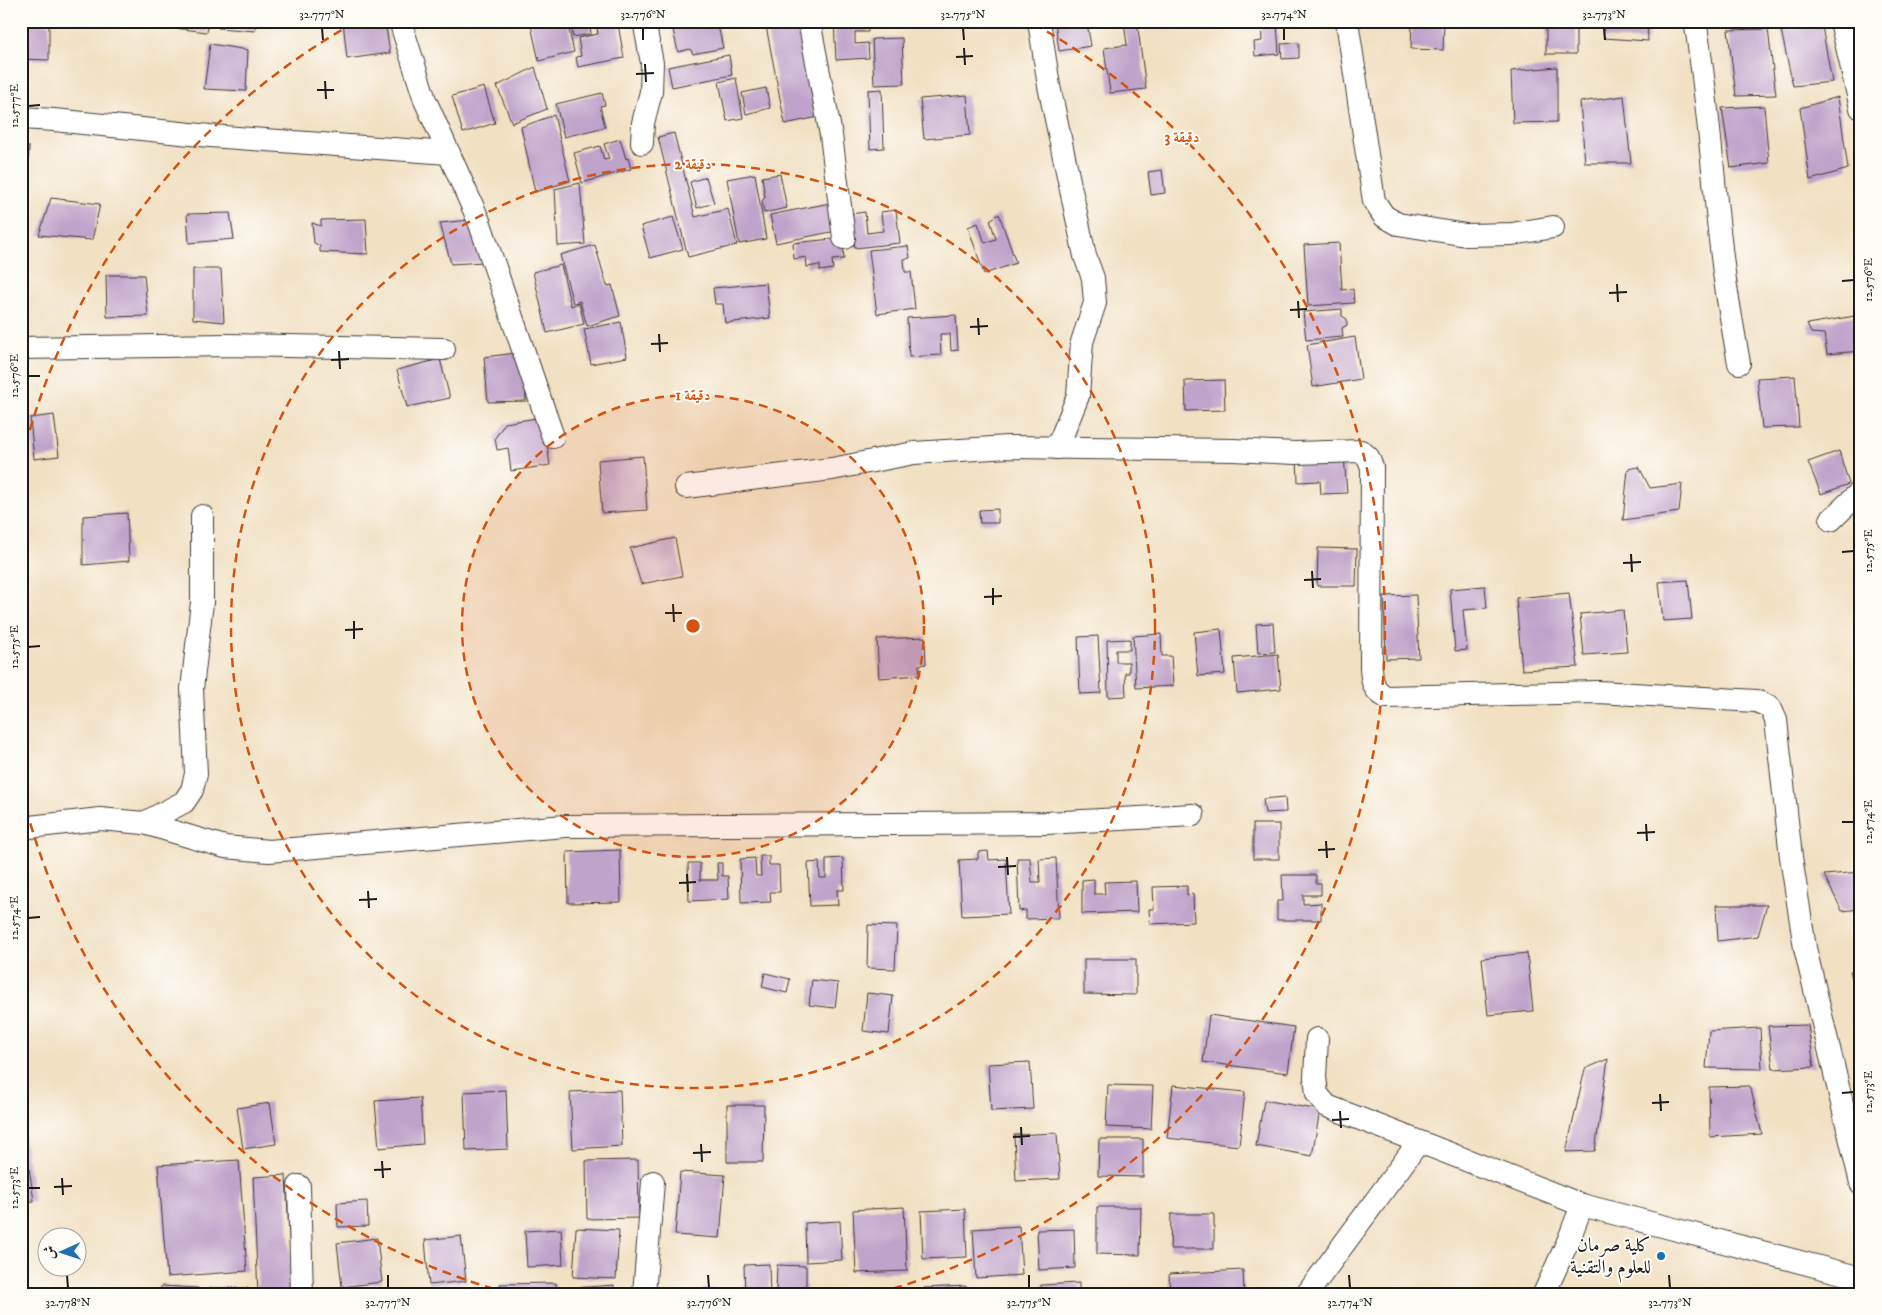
<svg xmlns="http://www.w3.org/2000/svg" width="1882" height="1315" font-family="'IM FELL DW Pica',Amiri,serif">
  <style>
    .building { fill: #c0a3ca }
    .lines { fill: none; stroke-linecap: round; stroke-linejoin: round }
    .street-casing { stroke: #3c3935; stroke-width: 24 }
    .street { stroke: #fff; stroke-width: 22 }
    .ticks { fill: none; stroke: #1c1c1c; stroke-width: 2 }
    .ring { fill: none; stroke: #d4530e; stroke-width: 2.5; stroke-dasharray: 9 6 }
    .poi-dot { fill: #1f6fb2; stroke: #fdfcf7; stroke-width: 2 }
    .labels { text-anchor: middle; dominant-baseline: central; stroke-width: 4; stroke-linejoin: round; paint-order: stroke }
    .poi-label { font-size: 19px; fill: #1c1c1c; stroke: #fdfcf7; text-anchor: end }
    .centre { fill: #d4530e; stroke: #fdfcf7; stroke-width: 2.5 }
    .ring-label { font-size: 15px; text-anchor: middle; font-weight: bold; fill: #d4530e; stroke: #fdfcf7; stroke-width: 4; stroke-linejoin: round; paint-order: stroke }
    .neatline { fill: none; stroke: #1c1c1c; stroke-width: 2 }
    .ticks-label { font-size: 12px; text-anchor: middle; fill: #1c1c1c }
  </style>
  <rect width="100%" height="100%" fill="#fdfcf7"/>
  <filter id="ink" filterUnits="userSpaceOnUse"><feTurbulence type="fractalNoise" baseFrequency=".02" numOctaves="2"/><feDisplacementMap in="SourceGraphic" scale="10" xChannelSelector="R" yChannelSelector="G"/><feConvolveMatrix kernelMatrix="1 2 1 2 8 2 1 2 1" color-interpolation-filters="sRGB"/></filter>
  <filter id="wash" filterUnits="userSpaceOnUse"><feTurbulence type="fractalNoise" baseFrequency=".0096" numOctaves="4" result="noise"/><feDisplacementMap in="SourceGraphic" scale="20" xChannelSelector="R" yChannelSelector="G"/><feGaussianBlur stdDeviation="1.12" result="paint"/><feColorMatrix in="noise" values="0 0 0 0 0 0 0 0 0 0 0 0 0 0 0 0 0 1.4 0 .05"/><feComposite in="paint" operator="in"/></filter>
  <g filter="url(#wash)">
    <rect width="100%" height="100%" fill="#f1e0c2"/>
    <g id="blocks">
      <g class="building">
        <path d="M167 21H209L207 32 166 27Z"/>
        <path d="M219 21H256L255 31 218 28Z"/>
        <path d="M343 21H385L390 53 347 59Z"/>
        <path d="M530 21H567L574 52 539 61Z"/>
        <path d="M570 21H608V22L590 25 591 34 573 37Z"/>
        <path d="M671 21H717L723 48 693 54 690 49 678 52Z"/>
        <path d="M765 21H804L823 116 785 124Z"/>
        <path d="M834 21H868V32H855V44L868 43 869 58 836 60Z"/>
        <path d="M1055 21H1090L1087 23 1091 46 1059 51Z"/>
        <path d="M1137 21 1146 89 1110 93 1104 48 1127 45 1124 22Z"/>
        <path d="M1412 21H1444L1443 50 1411 49Z"/>
        <rect x="1546" y="21" width="30" height="33"/>
        <path d="M1603 21H1647L1648 41 1604 38Z"/>
        <path d="M1277 22 1279 54 1255 56 1254 42 1262 41 1261 23Z"/>
        <path d="M21 23 49 24V60L21 59Z"/>
        <path d="M618 24 624 58 578 67 576 57 581 56 578 38 598 34 597 28Z"/>
        <path d="M1822 26 1832 82 1793 86 1781 30Z"/>
        <path d="M1768 29 1776 95 1736 96 1728 30Z"/>
        <path d="M902 38 904 84 874 85 872 39Z"/>
        <path d="M1299 43V58L1282 59 1281 44Z"/>
        <path d="M210 44 248 50 246 91 204 89Z"/>
        <path d="M729 55 732 75 672 87 668 67Z"/>
        <path d="M535 67 547 109 512 123 497 86Z"/>
        <path d="M1557 67V122L1513 123 1511 71Z"/>
        <path d="M736 78 743 118 727 121 719 82Z"/>
        <path d="M484 87 495 123 463 133 452 96Z"/>
        <path d="M766 88 770 108 746 114 742 93Z"/>
        <path d="M882 89 884 148 870 149 868 90Z"/>
        <path d="M602 93 605 105 600 106 605 127 564 137 556 104Z"/>
        <path d="M967 95 970 135 924 139 920 99Z"/>
        <path d="M1624 96 1631 163H1585L1580 102Z"/>
        <path d="M1838 97 1848 169 1810 180 1800 108Z"/>
        <path d="M1764 106 1769 163 1731 168 1722 108Z"/>
        <path d="M554 115 570 181 535 192 521 127Z"/>
        <path d="M674 133 695 217 728 209 737 245 688 257 658 137Z"/>
        <path d="M620 139 626 159 628 158 631 169 582 183 574 153 600 146 604 160 609 159 604 144Z"/>
        <path d="M21 147H29L27 179H21Z"/>
        <path d="M1162 170 1165 193 1151 195 1148 172Z"/>
        <path d="M755 174 766 239 739 244 727 179Z"/>
        <path d="M780 174 787 208 764 213 762 201 765 197 762 177Z"/>
        <path d="M706 177 714 203 697 208 690 182Z"/>
        <path d="M580 183 585 244 558 246 555 189Z"/>
        <path d="M51 198 100 204 92 240 39 235Z"/>
        <path d="M830 203 836 231 776 243 770 215Z"/>
        <path d="M896 210 900 243 855 248 851 214 865 212 867 233 883 231 881 212Z"/>
        <path d="M230 213 234 239 189 243 187 214Z"/>
        <path d="M999 214 1016 263 984 274 968 227 978 223 985 243 996 239 990 220Z"/>
        <path d="M673 217 683 249 650 258 641 226Z"/>
        <path d="M366 219 368 254 320 252V246L314 243 312 223 321 226V220Z"/>
        <path d="M470 220 484 262 451 264 440 223Z"/>
        <path d="M842 238 844 259 832 260 833 269 820 271V265L807 267 806 257 794 259 793 243Z"/>
        <path d="M1339 243 1342 290 1353 289 1354 303 1308 306 1304 245Z"/>
        <path d="M595 245 607 286 612 285 620 316 587 326 580 301 573 303 560 255Z"/>
        <path d="M908 246 910 258 904 259 905 272H911L915 309 877 314 869 250Z"/>
        <path d="M561 265 571 306 579 303 584 324 547 333 533 272Z"/>
        <path d="M193 269H221L224 322 193 319Z"/>
        <path d="M106 275H144L148 316 107 317Z"/>
        <path d="M766 283 770 318 725 323 723 304H715L713 288Z"/>
        <path d="M1342 309V316L1347 319V325L1342 328 1343 337 1306 340 1303 312Z"/>
        <path d="M956 315 958 350 951 351 950 334H940L941 355 909 357 907 318Z"/>
        <path d="M1861 315V351L1827 354 1824 334 1811 333 1807 324Z"/>
        <path d="M621 322 627 357 591 364 584 329Z"/>
        <path d="M1355 337 1361 379 1313 387 1307 345Z"/>
        <path d="M524 352 526 401 488 402 484 357Z"/>
        <path d="M440 359 450 398 407 407 397 370Z"/>
        <path d="M1795 376 1799 427 1762 428 1757 378Z"/>
        <path d="M1224 380 1225 410 1186 411 1185 381Z"/>
        <path d="M54 415 59 456 34 459 30 418Z"/>
        <path d="M21 417H24L26 460H21Z"/>
        <path d="M543 417 550 465 511 471 508 448 497 450 495 438 505 423Z"/>
        <path d="M1839 451 1849 484 1821 494 1808 462Z"/>
        <path d="M643 456 647 510 602 513 598 460Z"/>
        <path d="M1344 456 1347 493 1321 494 1320 481 1298 482 1297 459Z"/>
        <path d="M1639 467 1650 488 1682 484 1679 512 1623 520 1628 469Z"/>
        <path d="M998 509V523H980L979 510Z"/>
        <path d="M127 513 129 561 83 565V516Z"/>
        <path d="M675 538 682 576 641 584 630 548Z"/>
        <path d="M1318 548 1357 549 1356 586H1317Z"/>
        <path d="M1688 580 1692 619 1663 621 1659 582Z"/>
        <path d="M1485 586 1487 608 1463 610 1467 650 1455 651 1450 589Z"/>
        <path d="M1569 593 1578 667 1522 670 1516 598Z"/>
        <path d="M1416 595 1419 658 1386 659 1384 596Z"/>
        <path d="M1623 610 1627 652 1584 655 1580 614Z"/>
        <path d="M1273 623 1275 652 1258 653 1256 624Z"/>
        <path d="M1221 629 1225 674 1198 676 1194 632Z"/>
        <path d="M1161 634 1162 656H1171L1173 686 1136 688 1133 636Z"/>
        <path d="M1098 636 1101 693 1080 694 1078 637Z"/>
        <path d="M925 637 926 664 919 665 920 675 879 678 877 639Z"/>
        <path d="M1130 639V650H1116V662H1129V673H1125L1126 696 1108 697 1107 640Z"/>
        <path d="M1278 654 1281 689 1237 693 1234 658Z"/>
        <path d="M1285 797 1286 812 1265 813 1263 799Z"/>
        <rect x="1253" y="824" width="26" height="35"/>
        <path d="M620 850 621 902 568 903 567 852Z"/>
        <path d="M988 851 989 860 1006 859 1009 914 962 916 959 860 978 859V852Z"/>
        <path d="M760 856H769V865H779L780 892H770L771 902 741 903 740 859 755 858 756 876H761Z"/>
        <path d="M843 858 844 890H837L838 905 810 906 808 863 819 862 820 878H826V859Z"/>
        <path d="M1017 858H1030L1032 882H1040L1039 859 1056 858 1059 918 1026 919V910L1019 911Z"/>
        <path d="M688 863H700V880H718L717 863H722V876H728L729 899 689 901Z"/>
        <path d="M1861 872V909L1842 911 1824 875Z"/>
        <path d="M1282 875H1316V884H1321V895H1303V904L1321 903V920H1277V901H1283Z"/>
        <path d="M1094 879V894H1105L1104 882 1136 881 1137 912 1082 914V880Z"/>
        <path d="M1187 886V895L1193 894 1194 922 1150 924 1149 909H1154L1153 887Z"/>
        <path d="M1716 905H1767L1758 936 1718 941Z"/>
        <path d="M868 925 897 926 895 969 867 968Z"/>
        <path d="M1527 953 1533 1011 1488 1015 1482 958Z"/>
        <path d="M1084 959H1136V995L1084 994Z"/>
        <path d="M1861 968V1007H1860L1850 971Z"/>
        <path d="M765 973 790 979 787 993 762 987Z"/>
        <path d="M812 980 838 983 835 1008 809 1005Z"/>
        <path d="M867 993 893 996 889 1034 863 1031Z"/>
        <path d="M1209 1015 1294 1027 1288 1073 1203 1062Z"/>
        <path d="M1861 1016V1055H1858L1856 1018Z"/>
        <path d="M1808 1025 1814 1067 1773 1069 1768 1026Z"/>
        <path d="M1760 1028 1762 1069 1706 1068 1709 1031Z"/>
        <path d="M1608 1059 1595 1151 1566 1152 1585 1069Z"/>
        <path d="M1030 1062 1033 1109 991 1111 988 1064Z"/>
        <path d="M1108 1085 1153 1086 1151 1129 1106 1127Z"/>
        <path d="M1173 1085 1245 1092 1239 1146 1167 1138Z"/>
        <path d="M1750 1086 1762 1134 1710 1137 1709 1087Z"/>
        <path d="M506 1090 508 1149 466 1151 464 1092Z"/>
        <path d="M620 1090 622 1146 573 1149 570 1092Z"/>
        <path d="M420 1098 423 1144 379 1148 375 1101Z"/>
        <path d="M1264 1100 1320 1110 1312 1156 1256 1146Z"/>
        <path d="M270 1103 276 1144 243 1149 237 1108Z"/>
        <path d="M727 1105H764L763 1162H727Z"/>
        <path d="M21 1121H22L34 1201 21 1202Z"/>
        <path d="M1057 1133 1060 1179 1016 1181 1014 1135Z"/>
        <path d="M1099 1139H1143V1177L1098 1176Z"/>
        <path d="M239 1160 247 1271 167 1277 158 1165Z"/>
        <path d="M638 1160 639 1218 587 1219 586 1161Z"/>
        <path d="M680 1172 725 1175 720 1238 675 1235Z"/>
        <path d="M286 1175 292 1294H258L253 1177Z"/>
        <path d="M367 1201 368 1226 338 1227 337 1203Z"/>
        <path d="M904 1207 907 1271 856 1273 853 1210Z"/>
        <path d="M1097 1207H1141L1140 1255 1097 1254Z"/>
        <path d="M965 1209 967 1257 923 1259 921 1211Z"/>
        <path d="M1171 1214H1214V1249H1170Z"/>
        <path d="M840 1221 842 1260 806 1262 805 1223Z"/>
        <path d="M1019 1226 1022 1275 976 1278 973 1229Z"/>
        <path d="M576 1228 619 1230 616 1279 573 1277Z"/>
        <path d="M561 1229 563 1265 527 1267 525 1231Z"/>
        <path d="M1074 1229 1075 1268 1039 1270 1037 1230Z"/>
        <path d="M461 1236 466 1281 429 1285 425 1240Z"/>
        <path d="M377 1238 382 1282 342 1287 337 1243Z"/>
        <path d="M769 1264 770 1294H745L744 1265Z"/>
        <path d="M777 1265 806 1266V1294H776Z"/>
        <path d="M1243 1270 1244 1294H1170L1169 1274Z"/>
        <path d="M556 1283V1294H500V1284Z"/>
        <path d="M1079 1283V1294H1041V1285Z"/>
        <path d="M614 1285V1294H573V1288Z"/>
        <path d="M161 1286 198 1288V1294H160Z"/>
        <path d="M966 1286 967 1294H924V1288Z"/>
        <rect x="210" y="1288" width="38" height="6"/>
        <path d="M358 1289V1294H313V1292Z"/>
        <path d="M703 1289 740 1290V1294H703Z"/>
        <path d="M906 1289V1294H860V1290Z"/>
      </g>
    </g>
  </g>
  <g filter="url(#ink)">
    <use href="#blocks" fill-opacity="0" stroke="#3c3935" stroke-width="1"/>
    <g class="lines">
      <g class="street-casing">
        <g id="street">
          <path d="M400 21 425 100 479 221 553 437"/>
          <path d="M809 21 831 135 844 238"/>
          <path d="M1039 21 1049 86 1085 256 1093 278 1095 303 1082 342 1078 396 1057 448"/>
          <path d="M1347 21 1374 201 1384 216 1398 224 1466 235 1512 234 1553 227"/>
          <path d="M1695 21C1710 107 1713 194 1725 280 1729 307 1734 335 1739 363"/>
          <path d="M1841 21 1861 108"/>
          <path d="M21 118 54 120 210 136 449 153"/>
          <path d="M642 143 643 123 651 92 652 63 644 21"/>
          <path d="M21 348 228 345 444 349"/>
          <path d="M686 487 832 469 914 453 1008 447 1233 450 1295 453 1361 451 1368 457 1372 467 1371 668C1372 682 1373 690 1386 697L1598 692 1756 701 1770 707 1776 720 1791 857 1805 948 1861 1183"/>
          <path d="M1831 520 1861 491"/>
          <path d="M144 823 184 802 192 790 196 774 192 689 202 602V516"/>
          <path d="M21 828 100 819 144 823 225 847 269 851 565 826 1046 823 1193 815"/>
          <path d="M1317 1039 1315 1077 1317 1094 1327 1106 1582 1205 1861 1278"/>
          <path d="M299 1186 302 1294"/>
          <path d="M644 1294 653 1182"/>
          <path d="M1307 1294 1418 1143"/>
          <path d="M1544 1294 1569 1239 1582 1205"/>
        </g>
      </g>
      <use href="#street" class="street"/>
    </g>
  </g>
  <path class="ticks" d="M322 28 323 40M643 28V40M963 28 964 40M1284 28V40M1604 28 1605 40M964 48 965 65M956 57 973 56M645 64 646 82M636 74 654 73M325 81 326 99M317 90H334M28 106 40 105M1842 281 1854 280M1617 284 1618 302M1609 293 1627 292M1298 301 1299 318M1290 310 1307 309M978 318 979 335M970 327 988 326M659 334 660 352M651 344 668 343M339 351 340 369M331 360 349 359M28 376H40M1842 552 1854 551M1631 554 1632 572M1623 563 1641 562M1312 571 1313 588M1304 580 1321 579M993 588V605M984 597 1002 596M673 604 674 622M665 613H682M354 621V639M345 630 363 629M28 647 40 646M1842 822H1854M1646 824 1647 841M1637 833 1655 832M1326 841 1327 858M1318 850 1335 849M1007 857 1008 875M998 867 1016 866M687 874 688 892M679 883 696 882M368 891 369 908M359 900 377 899M28 918 40 917M1842 1093 1854 1092M1660 1094 1661 1111M1652 1103 1669 1102M1340 1111 1341 1128M1332 1120 1349 1119M1021 1127 1022 1145M1013 1137 1030 1136M701 1144 702 1162M693 1153 711 1152M382 1161 383 1178M374 1170 391 1169M62 1178 63 1195M54 1187 72 1186M28 1188H40M67 1275 68 1288M388 1275V1288M708 1275 709 1288M1029 1275V1288M1349 1275 1350 1288M1669 1275 1670 1288"/>
  <circle cx="693" cy="626" r="231" fill="#d4530e" fill-opacity=".12"/>
  <g class="ring">
    <circle cx="693" cy="626" r="231"/>
    <circle cx="693" cy="626" r="462"/>
    <path d="M508 1293A692 692 0 0 1 22 793M22 459A692 692 0 0 1 352 24M1034 24A692 692 0 0 1 878 1293"/>
  </g>
  <circle class="poi-dot" cx="1661" cy="1256" r="5"/>
  <g class="labels">
    <g class="poi-label">
      <text x="1651" y="1245">كلية صرمان<tspan x="1651" dy="22">للعلوم والتقنية</tspan></text>
    </g>
  </g>
  <circle cx="693" cy="626" r="8" class="centre"/>
  <g class="ring-label">
    <text x="1182" y="142">3 دقيقة</text>
    <text x="693" y="169">2 دقيقة</text>
    <text x="693" y="400">1 دقيقة</text>
  </g>
  <rect width="1882" height="1315" fill="none" stroke="#fdfcf7" stroke-width="55"/>
  <g transform="translate(62 1252) rotate(267)"><circle r="24" fill="#fdfcf7" stroke="#a3a29f"/>
  <path d="M0-4L9 19L0 12L-9 19Z" fill="#1f6fb2"/>
  <text y="-8" font-size="14" font-weight="bold" text-anchor="middle" fill="#1c1c1c">ش</text>
  </g>
  <rect x="28" y="28" width="1826" height="1260" class="neatline"/>
  <g class="ticks-label">
    <text x="322" y="18">32.777°N</text>
    <text x="643" y="18">32.776°N</text>
    <text x="963" y="18">32.775°N</text>
    <text x="1284" y="18">32.774°N</text>
    <text x="1604" y="18">32.773°N</text>
    <text transform="translate(14 106) rotate(-90)" y="4">12.577°E</text>
    <text transform="translate(1868 280) rotate(-90)" y="4">12.576°E</text>
    <text transform="translate(14 376) rotate(-90)" y="4">12.576°E</text>
    <text transform="translate(1868 551) rotate(-90)" y="4">12.575°E</text>
    <text transform="translate(14 647) rotate(-90)" y="4">12.575°E</text>
    <text transform="translate(1868 822) rotate(-90)" y="4">12.574°E</text>
    <text transform="translate(14 918) rotate(-90)" y="4">12.574°E</text>
    <text transform="translate(1868 1092) rotate(-90)" y="4">12.573°E</text>
    <text transform="translate(14 1188) rotate(-90)" y="4">12.573°E</text>
    <text x="68" y="1306">32.778°N</text>
    <text x="388" y="1306">32.777°N</text>
    <text x="709" y="1306">32.776°N</text>
    <text x="1029" y="1306">32.775°N</text>
    <text x="1350" y="1306">32.774°N</text>
    <text x="1670" y="1306">32.773°N</text>
  </g>
</svg>
